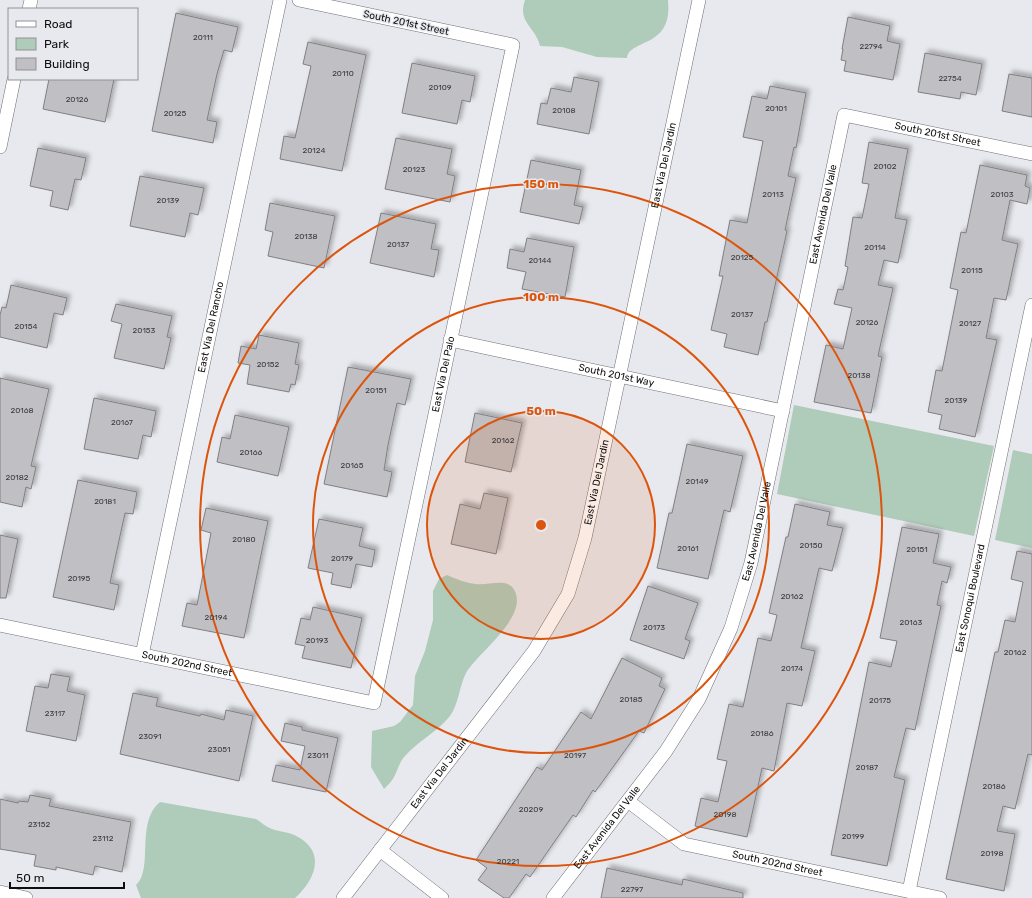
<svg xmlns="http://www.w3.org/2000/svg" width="1032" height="898" font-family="Rubik,sans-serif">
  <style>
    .green { fill: #afcbb9 }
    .building { fill: #c0bfc3; stroke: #807f83; filter: url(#shadow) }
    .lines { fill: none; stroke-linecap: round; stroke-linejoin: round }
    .street-casing { stroke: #6f7074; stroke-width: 14 }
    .street { stroke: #fff; stroke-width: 13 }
    .ring { fill: none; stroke: #dd550c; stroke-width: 2 }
    .labels { text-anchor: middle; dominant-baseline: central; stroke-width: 3; stroke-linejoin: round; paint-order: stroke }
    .number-label { font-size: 8px; fill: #3a3a3d }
    .street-label { font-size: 10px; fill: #0e0e10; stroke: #e8e9ee }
    .centre { fill: #dd550c; stroke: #e8e9ee; stroke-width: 2 }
    .ring-label { font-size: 12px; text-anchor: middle; font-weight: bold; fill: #dd550c; stroke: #e8e9ee; stroke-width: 3; stroke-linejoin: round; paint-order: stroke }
  </style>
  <defs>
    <filter id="shadow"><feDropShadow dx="3.5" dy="-3.5" stdDeviation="2" flood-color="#0004"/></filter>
  </defs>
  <rect width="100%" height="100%" fill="#e8e9ee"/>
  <g class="green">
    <path d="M525 0H668C673 49 630 38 627 58L597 57 562 47 540 46C536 27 517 23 525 0Z"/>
    <path d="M794 405 994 446 974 536 777 494Z"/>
    <path d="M1013 450 1032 454V548L995 540Z"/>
    <path d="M447 575C456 579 466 583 476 584 486 586 506 578 513 588 532 615 477 653 466 673 459 687 459 703 450 716 437 732 418 741 405 756 400 761 398 769 395 775 393 780 388 785 384 789L371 767 372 731 394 726 400 722 413 705 415 676 425 651 433 620V591L439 579Z"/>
    <path d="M160 802 256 819C261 822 266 827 272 829 280 832 290 832 298 837 327 853 314 881 295 898H141L136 885C154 869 135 822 160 802Z"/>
  </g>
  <g class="building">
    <path d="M176 13 238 27 232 52 224 50 217 74 207 120 217 122 213 143 152 131Z"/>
    <path d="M848 17 890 26 887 41 900 44 893 80 844 71 846 61 841 60 843 49H842Z"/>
    <path d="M308 42 366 55 342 171 280 159 284 136 295 138 311 66 303 64Z"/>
    <path d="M925 53 982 64 976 95 961 92 960 99 918 92Z"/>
    <path d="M412 63 475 76 470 102 462 100 457 124 402 113Z"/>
    <path d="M1009 74 1032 78V117L1002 111Z"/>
    <path d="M574 77 599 82 589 134 537 124 541 103 547 104 551 88 571 92Z"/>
    <path d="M49 79H114L105 122 43 109Z"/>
    <path d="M770 86 806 93 796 148 794 147 788 176 796 178 785 230 787 231 767 322H765L758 355 724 347 727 334 711 330 723 276H719L730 220 747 223 763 141 743 137 752 96 767 99Z"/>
    <path d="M396 138 452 149 447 174 455 176 450 202 385 189Z"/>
    <path d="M869 142 908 149 895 218 907 220 898 263 884 260 878 285 893 288 878 356 882 357 871 413 814 402 826 345 843 349 852 308 834 304 838 289 843 290 848 267 845 266 853 217 862 218 869 184 862 183Z"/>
    <path d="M38 148 86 158 81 180 75 179 68 210 50 206 53 191 30 186Z"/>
    <path d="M531 160 581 170 574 205 583 207 579 224 520 212Z"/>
    <path d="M980 165 1027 175 1025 186 1030 188 1027 204 1010 200 1002 240 1018 244 1006 300 994 298 986 338 997 340 975 437 939 429 942 415 928 412 936 370 942 371 958 290 950 288 961 232 966 233Z"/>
    <path d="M140 176 204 188 198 215 190 213 185 237 130 226Z"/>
    <path d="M270 203 335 216 324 268 268 256 273 232 265 230Z"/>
    <path d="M381 213 436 224 431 249 439 250 434 277 370 263Z"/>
    <path d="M527 238 574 247 565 297 522 289 526 272 507 268 510 249 524 252Z"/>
    <path d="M11 285 67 298 63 315 54 313 47 348 0 337V315L2 307 6 308Z"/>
    <path d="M116 304 172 316 167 337 171 338 164 369 114 358 122 324 111 321Z"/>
    <path d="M259 335 299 343 295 364 299 365 295 385 291 384 289 392 247 384 250 365 238 363 241 346 256 349Z"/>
    <path d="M348 367 411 379 405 405 397 403 388 445 384 470 392 472 387 497 324 484Z"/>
    <path d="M0 378 49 389 31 466 36 467 31 489 26 487 22 507 0 502Z"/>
    <path d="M94 398 156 411 151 437 143 435 138 459 84 449Z"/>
    <path d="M475 413 522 423 511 472 465 462Z"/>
    <path d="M235 415 289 427 278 476 217 462 222 437 230 439Z"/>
    <path d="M687 444 743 456 730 512 724 510 708 579 657 568 669 513H672Z"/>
    <path d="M78 480 137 492 133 514 125 513 115 559 110 583 119 585 114 610 53 597Z"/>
    <path d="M484 493 508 498 496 554 451 544 460 504 480 509Z"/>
    <path d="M795 504 830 512 827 525 843 528 832 571 819 568 801 648 815 651 802 706 787 703 774 771 762 768 747 837 695 826 701 798 718 802 727 761 717 759 729 704 743 707 758 638 771 641 777 615 769 613 786 537H788Z"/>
    <path d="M206 508 268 521 244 638 182 626 187 603 197 605 206 559 211 533 201 530Z"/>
    <path d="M319 519 363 528 359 546 375 550 372 567 356 564 351 588 331 584 333 573 308 568Z"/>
    <path d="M902 527 939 534 933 563 951 567 947 583 942 581 937 605 941 606 915 730 906 728 894 777 905 780 887 866 831 855 869 662 891 667 897 641 880 638Z"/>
    <path d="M0 535 18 539 6 598H0Z"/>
    <path d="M1017 551 1032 554V755L1028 754 1015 809 1003 806 997 831 1015 834 1004 891 946 879 995 652H998L1005 620 1015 622 1023 582 1011 579Z"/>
    <path d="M648 586 698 603 685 639 690 641 684 659 630 640Z"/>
    <path d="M313 607 362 618 351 668 302 658 305 646 295 644 301 618 310 620Z"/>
    <path d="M622 658 662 678 659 686 665 689 644 733 639 731 595 792 593 790 576 817 573 815 530 877 526 874 509 898H504L478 880 487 868 476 860 537 767 542 770 581 712 591 719Z"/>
    <path d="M51 674 70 677 67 691 85 695 76 741 26 731 35 686 48 688Z"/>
    <path d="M133 693 158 698 156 706 200 716 201 714 224 720 226 710 253 716 239 781 120 754Z"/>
    <path d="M285 723 302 727V730L338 738 326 792 272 781 276 765 300 770 305 746 281 741Z"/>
    <path d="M30 795 51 799 49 806 131 822 122 872 95 866 93 875 56 867V870L34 866 36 855 0 849V799L18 803 19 801 28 802Z"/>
    <path d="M607 868 682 885 683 879 743 893V898H601Z"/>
  </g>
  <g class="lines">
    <g class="street-casing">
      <g id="street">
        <path d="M29 9 31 0"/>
        <path d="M0 147 14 79"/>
        <path id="s1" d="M450 340 783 411"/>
        <path id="s2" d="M0 625 374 703 513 45 299 0"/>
        <path id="s3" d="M142 655 280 0"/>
        <path id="s4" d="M628 801 684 844 940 898"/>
        <path d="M380 850 442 898"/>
        <path id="s5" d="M909 891 1032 305"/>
        <path d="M0 892 26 898"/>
        <path id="s6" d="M343 898 534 651 568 594 585 538 699 0"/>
        <path id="s7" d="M553 898 666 751 699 699 731 628 751 563 844 115 1032 154"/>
      </g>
    </g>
    <use href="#street" class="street"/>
  </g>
  <circle cx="541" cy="525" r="114" fill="#dd550c" fill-opacity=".12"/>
  <g class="ring">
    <circle cx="541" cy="525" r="114"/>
    <circle cx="541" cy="525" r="228"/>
    <circle cx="541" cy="525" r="341"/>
  </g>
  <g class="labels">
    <g class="number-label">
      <text x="203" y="37">20111</text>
      <text x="871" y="46">22794</text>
      <text x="343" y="73">20110</text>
      <text x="950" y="78">22754</text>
      <text x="440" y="87">20109</text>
      <text x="77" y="99">20126</text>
      <text x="776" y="108">20101</text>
      <text x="564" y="110">20108</text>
      <text x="175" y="113">20125</text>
      <text x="314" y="150">20124</text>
      <text x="885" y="166">20102</text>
      <text x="414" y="169">20123</text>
      <text x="773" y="194">20113</text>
      <text x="1002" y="194">20103</text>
      <text x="168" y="200">20139</text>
      <text x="306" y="236">20138</text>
      <text x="398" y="244">20137</text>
      <text x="875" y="247">20114</text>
      <text x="742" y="257">20125</text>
      <text x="540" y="260">20144</text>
      <text x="972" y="270">20115</text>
      <text x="742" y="314">20137</text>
      <text x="867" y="322">20126</text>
      <text x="970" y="323">20127</text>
      <text x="26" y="326">20154</text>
      <text x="144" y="330">20153</text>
      <text x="268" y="364">20152</text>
      <text x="859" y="375">20138</text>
      <text x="376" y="390">20151</text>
      <text x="956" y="400">20139</text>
      <text x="22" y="410">20168</text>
      <text x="122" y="422">20167</text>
      <text x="503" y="440">20162</text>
      <text x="251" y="452">20166</text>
      <text x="352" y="465">20165</text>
      <text x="17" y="477">20182</text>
      <text x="697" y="481">20149</text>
      <text x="105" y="501">20181</text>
      <text x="244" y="539">20180</text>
      <text x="811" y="545">20150</text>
      <text x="688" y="548">20161</text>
      <text x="917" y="549">20151</text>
      <text x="342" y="558">20179</text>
      <text x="79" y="578">20195</text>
      <text x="792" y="596">20162</text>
      <text x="216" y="617">20194</text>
      <text x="911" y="622">20163</text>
      <text x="654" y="627">20173</text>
      <text x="317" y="640">20193</text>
      <text x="1015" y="652">20162</text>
      <text x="792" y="668">20174</text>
      <text x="631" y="699">20185</text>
      <text x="880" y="700">20175</text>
      <text x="55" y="713">23117</text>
      <text x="762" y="733">20186</text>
      <text x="150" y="736">23091</text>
      <text x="219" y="749">23051</text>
      <text x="318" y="755">23011</text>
      <text x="575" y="755">20197</text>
      <text x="867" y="767">20187</text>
      <text x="994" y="786">20186</text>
      <text x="531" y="809">20209</text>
      <text x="725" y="814">20198</text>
      <text x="39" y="824">23152</text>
      <text x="853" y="836">20199</text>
      <text x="103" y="838">23112</text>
      <text x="992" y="853">20198</text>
      <text x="508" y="861">20221</text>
      <text x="632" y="889">22797</text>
    </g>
    <g class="street-label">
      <text transform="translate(406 23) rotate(12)">South 201st Street</text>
      <text stroke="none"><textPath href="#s7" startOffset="946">South 201st Street</textPath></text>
      <text stroke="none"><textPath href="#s6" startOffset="818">East Via Del Jardin</textPath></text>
      <text stroke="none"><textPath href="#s7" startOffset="749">East Avenida Del Valle</textPath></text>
      <text stroke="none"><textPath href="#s3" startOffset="335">East Via Del Rancho</textPath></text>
      <text stroke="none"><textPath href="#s2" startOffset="718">East Via Del Palo</textPath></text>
      <text stroke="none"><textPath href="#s1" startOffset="170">South 201st Way</textPath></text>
      <text stroke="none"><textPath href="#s6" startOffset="494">East Via Del Jardin</textPath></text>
      <text stroke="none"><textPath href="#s7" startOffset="425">East Avenida Del Valle</textPath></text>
      <text stroke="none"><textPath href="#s5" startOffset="299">East Sonoqui Boulevard</textPath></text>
      <text stroke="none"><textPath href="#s2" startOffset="191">South 202nd Street</textPath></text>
      <text stroke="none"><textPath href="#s6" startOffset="158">East Via Del Jardin</textPath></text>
      <text stroke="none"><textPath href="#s7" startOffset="89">East Avenida Del Valle</textPath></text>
      <text stroke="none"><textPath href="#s4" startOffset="166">South 202nd Street</textPath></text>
    </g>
  </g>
  <circle cx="541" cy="525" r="6" class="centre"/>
  <g class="ring-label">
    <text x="541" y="188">150 m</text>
    <text x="541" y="301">100 m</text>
    <text x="541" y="415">50 m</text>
  </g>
  <rect x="8" y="8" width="130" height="72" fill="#e8e9ee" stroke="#919195"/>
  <rect x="16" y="21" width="20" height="6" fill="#ffffff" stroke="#919195"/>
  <text x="44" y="28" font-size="12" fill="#0e0e10">Road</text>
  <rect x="16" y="38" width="20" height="12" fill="#afcbb9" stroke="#919195"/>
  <text x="44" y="48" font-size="12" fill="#0e0e10">Park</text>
  <rect x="16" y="58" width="20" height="12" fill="#c0bfc3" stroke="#919195"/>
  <text x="44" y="68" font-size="12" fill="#0e0e10">Building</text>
  <path d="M10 882v6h114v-6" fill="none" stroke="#0e0e10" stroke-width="2"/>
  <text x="16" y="882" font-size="12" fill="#0e0e10" stroke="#e8e9ee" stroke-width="3" paint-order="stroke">50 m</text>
</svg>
